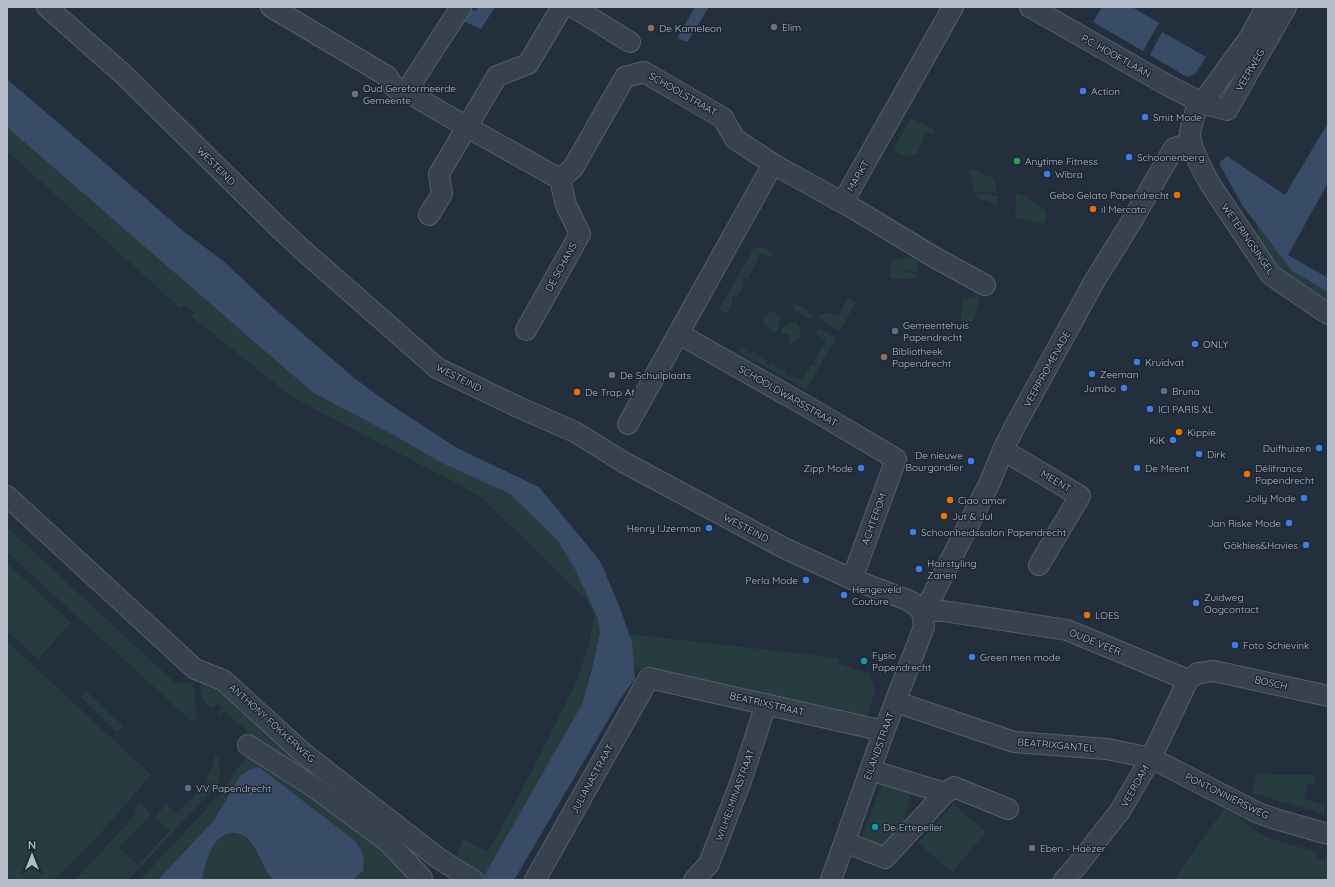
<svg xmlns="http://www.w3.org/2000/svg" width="1335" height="887" font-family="Quicksand,sans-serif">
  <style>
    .green { fill: #263c3f }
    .water { fill: #394c67 }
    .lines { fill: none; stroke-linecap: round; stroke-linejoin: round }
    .minor-casing { stroke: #565f6c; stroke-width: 22 }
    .minor { stroke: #38414e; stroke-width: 20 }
    .worship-dot { fill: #6b7280; stroke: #1d2633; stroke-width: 1.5 }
    .education-dot { fill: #8d6e63; stroke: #1d2633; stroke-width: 1.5 }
    .shop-dot { fill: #3f7fe0; stroke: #1d2633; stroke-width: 1.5 }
    .leisure-dot { fill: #2e9e5b; stroke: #1d2633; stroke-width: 1.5 }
    .food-dot { fill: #e8710a; stroke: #1d2633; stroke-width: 1.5 }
    .service-dot { fill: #5c6f8a; stroke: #1d2633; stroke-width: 1.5 }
    .culture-dot { fill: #0f9aa8; stroke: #1d2633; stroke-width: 1.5 }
    .labels { text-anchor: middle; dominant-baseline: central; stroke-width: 3; stroke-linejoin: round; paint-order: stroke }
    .poi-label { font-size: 10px; fill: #b4bcc9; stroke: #1d2633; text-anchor: start }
    .street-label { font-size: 10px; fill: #b4bcc9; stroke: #1d2633 }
  </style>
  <rect width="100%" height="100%" fill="#242f3e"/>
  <g class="green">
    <path d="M910 119H912L932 128 934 134 925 133 917 154 905 156 895 152V146Z"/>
    <path d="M7 126 312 392 395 436 442 463 510 494 558 541 575 569 597 617 600 632 582 704 484 876 458 859V850L463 839 488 852 529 777 576 683 589 644 594 616 587 600 480 496 292 397 191 316 195 313 185 305 180 308 7 151Z"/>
    <path d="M970 169H973L995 179 997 194 988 191 975 193 969 170Z"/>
    <path d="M988 193 997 197 998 204H996L977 198 976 195Z"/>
    <path d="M1019 193C1025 197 1045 206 1046 213 1047 217 1045 220 1044 223L1041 224 1017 218 1015 216 1016 194Z"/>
    <path d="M1258 226 1291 270 1328 292V304L1284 274 1257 236Z"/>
    <path d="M763 247 773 253 769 258 761 253 747 279 744 277 742 281 745 282 736 298 733 296 731 300 733 302 726 314 719 309 754 248Z"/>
    <path d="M917 257V272L916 273 897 267 898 268 916 275 915 279H892L890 278 892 261 893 259Z"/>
    <path d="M977 296 980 299 973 321 962 322 961 320 963 299Z"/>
    <path d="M848 298 856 303 839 331 825 323 819 316C826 313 831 312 838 316Z"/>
    <path d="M793 304C802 307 808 309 813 318 803 317 797 314 792 305Z"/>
    <path d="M769 312 776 313 781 319 778 324 779 329 777 332 771 331 764 323V317Z"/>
    <path d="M794 322 797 323C802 333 803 341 790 344L788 340 790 337 788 333 783 335 781 331 783 326Z"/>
    <path d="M821 329 836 338 807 388 805 389 739 352 742 347 748 350 746 353 750 355 752 352 767 361 766 364 769 366 771 363 786 372 785 375 789 377 790 374 801 380 812 364 815 366 817 362 814 360 826 340 814 333 816 330Z"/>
    <path d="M7 527 175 683 193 682 197 720 191 721 7 552Z"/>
    <path d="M7 563 71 623 38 659 7 631Z"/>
    <path d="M629 634 839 658V664L869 673 875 691 865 720 658 674 634 668Z"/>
    <path d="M7 641 151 775 97 837 54 880H11L7 878Z"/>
    <path d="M200 681 216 686 296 762 414 851 409 858 261 744 225 711 221 715 218 713 222 708 218 704 213 708 203 701Z"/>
    <path d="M86 691 123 726 117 732 81 697Z"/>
    <path d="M215 756 218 758C221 767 221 777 217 785L128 880H75L137 813 133 809 140 803 151 814 119 848 138 865 170 831 155 817 166 804 176 814 208 782 205 779 210 773Z"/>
    <path d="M248 756 359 825 406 875 407 880H353C356 877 361 874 363 871 368 863 361 849 356 842L259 767 244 772 214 820 158 880H140L221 793 238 767Z"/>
    <path d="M1256 774 1316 775 1314 784 1307 783 1304 799 1326 806 1324 814 1252 793Z"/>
    <path d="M883 781 912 790 903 825 885 846 875 847 861 841Z"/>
    <path d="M953 804 986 832 952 872 918 843Z"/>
    <path d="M1224 809 1239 817 1256 832 1271 839 1316 852 1315 858 1325 860 1327 854H1328V880H1174Z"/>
    <path d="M232 833C251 834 255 853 263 867 266 872 269 876 273 880H202C206 863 211 836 232 833Z"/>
  </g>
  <g class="water">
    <path d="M478 7H495L481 29 461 20 470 9 476 11Z"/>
    <path d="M695 7H709L688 41 686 42 678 38 679 35Z"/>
    <path d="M1102 7H1132L1159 23 1143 51 1093 22Z"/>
    <path d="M1162 32 1206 57 1195 74 1187 77 1150 55Z"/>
    <path d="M7 79 97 156 183 231 222 260 279 313 354 378 391 405 457 448 539 487 592 551 601 563 620 608 632 642 635 679 621 698 514 880H481L484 876 582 704 593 664 600 632 597 617 575 569 558 541 510 494 442 463 395 436 312 392 7 127Z"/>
    <path d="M1328 123V183L1288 255 1328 278V292L1291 270 1242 205 1219 163 1227 156 1285 195Z"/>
    <path d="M259 767 354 840C362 849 366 859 363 871L353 880H273C262 868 259 852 249 840 245 836 240 834 235 833 212 831 206 864 202 880H158L214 820 240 776C246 771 251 769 259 767Z"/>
  </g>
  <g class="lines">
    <g class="minor-casing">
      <g id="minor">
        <path d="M47 7 123 74 279 228 306 253 437 368 518 407 575 432 625 463 786 549 852 579 910 601 922 611"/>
        <path d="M271 7 387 76 395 88 414 91"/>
        <path d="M461 7 413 81 414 91 419 99 467 127 560 179 573 168 625 77 644 72 723 118 735 139 773 164 856 210 934 257 985 285"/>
        <path d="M573 7 630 42"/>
        <path d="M1030 7 1167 85 1202 103 1227 110 1286 7"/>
        <path d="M1266 7 1250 37 1195 113 1190 132 1191 143 1199 163 1210 184 1271 275 1328 314"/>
        <path d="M843 202 953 7"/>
        <path d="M429 215 442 194 439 174 497 76 528 64 562 7"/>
        <path d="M526 330 580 234 566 205 560 179"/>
        <path d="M679 334 815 411 896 459 852 579"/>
        <path d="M628 424 773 164"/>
        <path d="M1003 450 1080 496 1039 565"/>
        <path d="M7 496 195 669 223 680 303 753 438 858 473 880"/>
        <path d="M922 611 932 597 990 482 1003 450 1015 426 1095 280 1130 224 1174 148 1191 143"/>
        <path d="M922 611H943L1067 630 1188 680"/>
        <path d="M1188 680 1198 673 1214 671 1328 696"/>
        <path d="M896 702 1014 742 1107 749 1151 758 1258 813 1275 819 1328 834"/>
        <path d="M248 745 312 786 388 842 422 878"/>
        <path d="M870 770 945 793 954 787 1008 809"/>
        <path d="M845 842 885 858 945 793"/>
        <path d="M535 880 649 678 884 731"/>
        <path d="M694 880 709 864 710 861 741 781 766 704"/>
        <path d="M831 880 884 731 924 627 922 611"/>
        <path d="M1064 880 1076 867 1120 811 1151 758 1188 680"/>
      </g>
    </g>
    <use href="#minor" class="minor"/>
  </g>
  <g class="worship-dot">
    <circle cx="774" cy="27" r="4"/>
    <circle cx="355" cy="94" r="4"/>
    <circle cx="612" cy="375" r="4"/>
    <circle cx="1032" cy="848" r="4"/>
  </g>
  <g class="education-dot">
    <circle cx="651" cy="28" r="4"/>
    <circle cx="884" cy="357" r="4"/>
  </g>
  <g class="shop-dot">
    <circle cx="1083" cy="91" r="4"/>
    <circle cx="1145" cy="117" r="4"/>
    <circle cx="1129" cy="157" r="4"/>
    <circle cx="1047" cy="174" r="4"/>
    <circle cx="1195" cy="344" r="4"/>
    <circle cx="1137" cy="362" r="4"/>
    <circle cx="1092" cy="374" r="4"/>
    <circle cx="1124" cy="388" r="4"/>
    <circle cx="1150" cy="409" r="4"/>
    <circle cx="1173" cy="440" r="4"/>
    <circle cx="1319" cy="448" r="4"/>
    <circle cx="1199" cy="454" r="4"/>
    <circle cx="971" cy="461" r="4"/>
    <circle cx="861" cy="468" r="4"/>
    <circle cx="1137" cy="468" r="4"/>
    <circle cx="1304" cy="498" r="4"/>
    <circle cx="1289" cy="523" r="4"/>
    <circle cx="709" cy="528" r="4"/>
    <circle cx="913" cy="532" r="4"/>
    <circle cx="1306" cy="545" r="4"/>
    <circle cx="919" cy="569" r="4"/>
    <circle cx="806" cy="580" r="4"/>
    <circle cx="844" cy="595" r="4"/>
    <circle cx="1196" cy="603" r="4"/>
    <circle cx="1235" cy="645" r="4"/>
    <circle cx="972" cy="657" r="4"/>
  </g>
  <circle class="leisure-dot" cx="1017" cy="161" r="4"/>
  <g class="food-dot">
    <circle cx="1177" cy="195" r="4"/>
    <circle cx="1093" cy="209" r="4"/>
    <circle cx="577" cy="392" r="4"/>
    <circle cx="1179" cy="432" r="4"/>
    <circle cx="1247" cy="474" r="4"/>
    <circle cx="950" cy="500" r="4"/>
    <circle cx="944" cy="516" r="4"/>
    <circle cx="1087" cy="615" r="4"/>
  </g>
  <g class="service-dot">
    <circle cx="895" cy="331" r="4"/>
    <circle cx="1164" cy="391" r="4"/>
    <circle cx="188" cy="788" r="4"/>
  </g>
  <g class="culture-dot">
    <circle cx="864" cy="661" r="4"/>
    <circle cx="875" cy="827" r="4"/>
  </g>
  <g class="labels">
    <g class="poi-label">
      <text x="782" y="27">Elim</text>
      <text x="659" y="28">De Kameleon</text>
      <text x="363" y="88">Oud Gereformeerde<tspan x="363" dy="12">Gemeente</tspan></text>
      <text x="1091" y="91">Action</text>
      <text x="1153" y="117">Smit Mode</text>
      <text x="1137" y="157">Schoonenberg</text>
      <text x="1025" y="161">Anytime Fitness</text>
      <text x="1055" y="174">Wibra</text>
      <text x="1169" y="195" text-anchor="end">Gebo Gelato Papendrecht</text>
      <text x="1101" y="209">il Mercato</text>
      <text x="903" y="325">Gemeentehuis<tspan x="903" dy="12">Papendrecht</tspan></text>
      <text x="1203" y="344">ONLY</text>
      <text x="892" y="351">Bibliotheek<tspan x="892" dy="12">Papendrecht</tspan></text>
      <text x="1145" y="362">Kruidvat</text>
      <text x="1100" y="374">Zeeman</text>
      <text x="620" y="375">De Schuilplaats</text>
      <text x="1116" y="388" text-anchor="end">Jumbo</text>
      <text x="1172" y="391">Bruna</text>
      <text x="585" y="392">De Trap Af</text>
      <text x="1158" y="409">ICI PARIS XL</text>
      <text x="1187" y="432">Kippie</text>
      <text x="1165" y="440" text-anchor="end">KiK</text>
      <text x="1311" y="448" text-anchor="end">Duifhuizen</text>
      <text x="1207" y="454">Dirk</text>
      <text x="963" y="455" text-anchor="end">De nieuwe<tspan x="963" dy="12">Bourgondier</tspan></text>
      <text x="853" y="468" text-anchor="end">Zipp Mode</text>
      <text x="1145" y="468">De Meent</text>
      <text x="1255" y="468">Délifrance<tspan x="1255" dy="12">Papendrecht</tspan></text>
      <text x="1296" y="498" text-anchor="end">Jolly Mode</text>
      <text x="958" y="500">Ciao amor</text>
      <text x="952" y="516">Jut &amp; Jul</text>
      <text x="1281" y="523" text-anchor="end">Jan Riske Mode</text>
      <text x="701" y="528" text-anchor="end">Henry IJzerman</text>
      <text x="921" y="532">Schoonheidssalon Papendrecht</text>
      <text x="1298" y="545" text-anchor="end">Gökhies&amp;Havies</text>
      <text x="927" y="563">Hairstyling<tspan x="927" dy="12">Zanen</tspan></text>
      <text x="798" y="580" text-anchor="end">Perla Mode</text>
      <text x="852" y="589">Hengeveld<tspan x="852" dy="12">Couture</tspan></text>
      <text x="1204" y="597">Zuidweg<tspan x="1204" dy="12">Oogcontact</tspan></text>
      <text x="1095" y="615">LOES</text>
      <text x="1243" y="645">Foto Schievink</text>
      <text x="872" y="655">Fysio<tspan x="872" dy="12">Papendrecht</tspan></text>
      <text x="980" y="657">Green men mode</text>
      <text x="196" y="788">VV Papendrecht</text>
      <text x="883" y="827">De Ertepeller</text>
      <text x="1040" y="848">Eben - Haëzer</text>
    </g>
    <g class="street-label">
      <text transform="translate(1116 56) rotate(29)">P.C. HOOFTLAAN</text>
      <text transform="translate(1250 70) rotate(-60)">VEERWEG</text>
      <text transform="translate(683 94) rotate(30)">SCHOOLSTRAAT</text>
      <text transform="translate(216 166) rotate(45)">WESTEIND</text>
      <text transform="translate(858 176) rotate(-60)">MARKT</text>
      <text transform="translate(1248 239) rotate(55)">WETERINGSINGEL</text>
      <text transform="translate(561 267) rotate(-61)">DE SCHANS</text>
      <text transform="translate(1047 369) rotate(-61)">VEERPROMENADE</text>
      <text transform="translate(459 378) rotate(27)">WESTEIND</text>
      <text transform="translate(788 396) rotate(30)">SCHOOLDWARSSTRAAT</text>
      <text transform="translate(1056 481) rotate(31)">MEENT</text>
      <text transform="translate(874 519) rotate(-70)">ACHTEROM</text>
      <text transform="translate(746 528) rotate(28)">WESTEIND</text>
      <text transform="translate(1095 642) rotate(22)">OUDE VEER</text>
      <text transform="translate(1271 683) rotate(13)">BOSCH</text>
      <text transform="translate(767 704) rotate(13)">BEATRIXSTRAAT</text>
      <text transform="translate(272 723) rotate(42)">ANTHONY FOKKERWEG</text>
      <text transform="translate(1056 745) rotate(5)">BEATRIXGANTEL</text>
      <text transform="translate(879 746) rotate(-70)">EILANDSTRAAT</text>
      <text transform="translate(592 779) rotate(-61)">JULIANASTRAAT</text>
      <text transform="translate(1135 786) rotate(-60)">VEERDAM</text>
      <text transform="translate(735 795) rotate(-70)">WILHELMINASTRAAT</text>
      <text transform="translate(1227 796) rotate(26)">PONTONNIERSWEG</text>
    </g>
  </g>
  <rect width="1335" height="887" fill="none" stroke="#b4bcc9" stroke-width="16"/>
  <g transform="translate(32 855)" stroke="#1d2633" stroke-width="3" paint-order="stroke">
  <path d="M0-3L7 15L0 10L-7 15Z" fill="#b4bcc9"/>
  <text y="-6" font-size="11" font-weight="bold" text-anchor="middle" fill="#b4bcc9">N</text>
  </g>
</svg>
